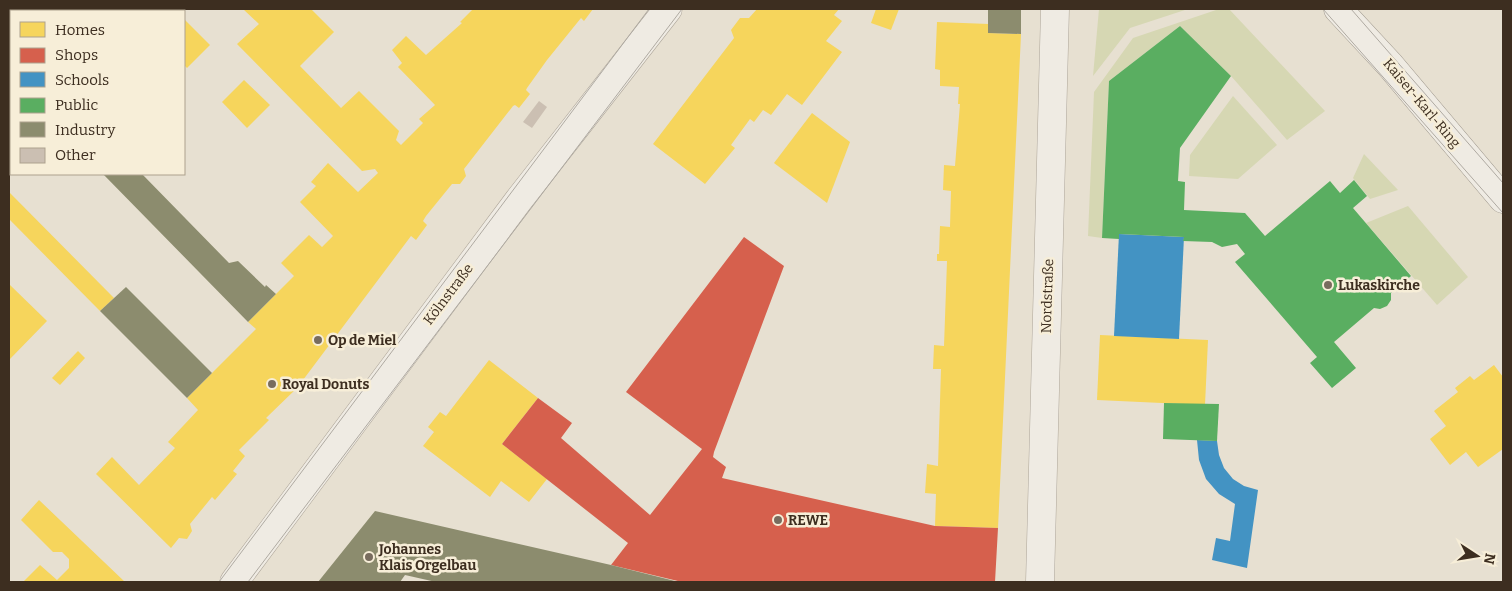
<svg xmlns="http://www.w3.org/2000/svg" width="1512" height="591" viewBox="0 0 1512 591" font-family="Bitter,serif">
<rect width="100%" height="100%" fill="#e7e0d1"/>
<!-- green -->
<g fill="#d6d7b3">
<path d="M1099 9H1188L1130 28 1093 76Z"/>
<path d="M1219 9H1229L1325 111 1287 140 1231 76 1180 26 1109 81 1102 238 1088 236 1094 92 1133 38Z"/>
<path d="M1233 96 1277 145 1238 179 1189 176 1190 155Z"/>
<path d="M1364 154 1398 190 1370 199 1353 178Z"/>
<path d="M1408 206 1468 277 1437 305 1366 223Z"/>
</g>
<!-- homes -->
<g fill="#f6d55c">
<path d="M37 9H155L153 11H34Z"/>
<path d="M243 9H311L334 32 300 66 341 108 359 91 399 131 396 140 401 145 423 123 419 119 435 105 398 67 402 63 392 50 406 36 426 55 462 23 460 22 473 9H593L584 21 581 18 547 60 527 88 526 90 530 94 519 108 515 105 513 106 464 169 466 176 460 184H452L426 216 423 221 427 225 416 240 411 236 297 388 266 418 269 420 239 450 245 456 233 471 237 474 215 500 212 497 190 524 192 531 187 539 179 538 171 548 96 474 112 457 139 485 175 448 168 442 198 410 187 398 256 329 248 322 294 276 281 263 309 235 322 247 333 236 300 202 316 186 311 182 328 163 358 192 378 173 375 169 362 171 237 44 259 24Z"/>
<path d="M757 9H839L834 15 842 21 826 41 842 52 802 105 787 94 771 115 763 110 754 122 750 119 731 145 735 148 705 184 653 144 734 38 731 30 740 18H749Z"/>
<path d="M876 9H899L891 30 871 23Z"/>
<path d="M184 19 210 45 187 68 184 65Z"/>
<path d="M937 22 989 24 988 33 1021 34 998 528 935 526 936 494 925 493 927 464 938 466 941 369H933L934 345 944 346 947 261H937V254H939L940 226 950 227 951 191 943 190 944 165 955 166 960 104H958L959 87 940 86V70L935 69Z"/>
<path d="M11 34V138L9 141V36Z"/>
<path d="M244 80 270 105 247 128 222 102Z"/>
<path d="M812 113 850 142 827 203 774 163Z"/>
<path d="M9 192 114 298 100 311 9 219Z"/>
<path d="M9 284 47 321 9 360Z"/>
<path d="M1100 335 1208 340 1205 405 1097 400Z"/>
<path d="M78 351 85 358 60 385 52 378Z"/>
<path d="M489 360 538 398 502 444 547 479 529 502 501 481 490 497 423 446 434 432 428 427 440 412 446 416Z"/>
<path d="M1494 365 1503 377V449L1478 467 1466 452 1450 465 1430 439 1446 426 1434 411 1458 392 1455 388 1470 376 1474 380Z"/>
<path d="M39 500 125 582H23L40 565 57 580 69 568V559L62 552H53L21 520Z"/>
</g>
<!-- shops -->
<path fill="#d6604d" d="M744 237 784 266 714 452 713 457 726 467 722 478 935 526 998 528 995 582H682L611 565 628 543 502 444 538 398 572 423 561 438 650 515 702 449 626 392Z"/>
<!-- schools -->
<g fill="#4393c3">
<path d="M1119 234 1184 237 1179 339 1114 336Z"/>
<path d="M1197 440 1217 441 1219 455 1224 468 1233 479 1244 486 1258 490 1247 568 1212 560 1216 538 1230 541 1235 504 1219 494 1206 479 1199 460Z"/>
</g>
<!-- public -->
<g fill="#5aae61">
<path d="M1180 26 1231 76 1180 148 1178 181 1185 182 1184 210 1245 213 1265 236 1330 181 1340 193 1354 180 1367 196 1353 208 1411 276 1391 293V300L1387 306 1380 309 1374 308 1334 342 1356 368 1332 388 1310 363 1317 357 1235 262 1245 254 1237 244 1222 247 1212 242 1183 241 1184 237 1119 234V239L1102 238 1109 81Z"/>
<path d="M1164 403 1219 404 1217 441 1163 439Z"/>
</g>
<!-- industry -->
<g fill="#8c8c6e">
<path d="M988 9H1021V34L988 33Z"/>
<path d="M103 174H142L229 263 238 261 265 287 266 285 276 294 248 322Z"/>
<path d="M126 287 212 373 187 398 100 311Z"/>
<path d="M375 511 611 565 679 582H436L405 575 400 582H318Z"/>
</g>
<!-- building -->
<path fill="#cbbfb2" d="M539 101 547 107 532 128 523 122Z"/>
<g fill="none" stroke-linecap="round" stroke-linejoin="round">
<!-- minor casing -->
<g stroke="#ada599" stroke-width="29">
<path id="minor" d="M1040 582 1055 9"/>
</g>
<!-- tertiary casing -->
<g stroke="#ada599" stroke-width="29">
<path id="tertiary" d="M234 582 518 201 668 9"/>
</g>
<!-- secondary casing -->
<g stroke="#9c958a" stroke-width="29">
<path id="secondary" d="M1338 9 1390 65 1503 199"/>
</g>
<!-- minor -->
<use href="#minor" stroke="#efebe3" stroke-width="28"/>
<!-- tertiary -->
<use href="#tertiary" stroke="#efebe3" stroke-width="28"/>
<!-- secondary -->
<use href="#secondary" stroke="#efebe3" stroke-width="28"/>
<!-- tram -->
<g stroke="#afaaa2" stroke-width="1">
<path d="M1323 9 1503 213"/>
<path d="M1351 9 1503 183"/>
<path d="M219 582 649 9"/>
<path d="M248 582 682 9"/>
</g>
</g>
<!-- markers -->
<g fill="#786c5e" stroke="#f7eed8" stroke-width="2">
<circle cx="1328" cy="285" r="5"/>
<circle cx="318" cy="340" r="5"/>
<circle cx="272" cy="384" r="5"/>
<circle cx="778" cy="520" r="5"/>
<circle cx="369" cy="557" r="5"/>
</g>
<g text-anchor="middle" stroke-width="5" stroke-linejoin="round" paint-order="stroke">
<!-- street labels -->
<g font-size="14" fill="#3d2e20" stroke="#f7eed8">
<text transform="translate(1422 103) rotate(50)" y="5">Kaiser-Karl-Ring</text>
<text transform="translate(448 294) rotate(-53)" y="5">Kölnstraße</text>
<text transform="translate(1047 296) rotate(-88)" y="5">Nordstraße</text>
</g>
<!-- poi labels -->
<g font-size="14" font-weight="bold" fill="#3d2e20" stroke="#f7eed8" text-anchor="start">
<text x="1338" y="290">Lukaskirche</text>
<text x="328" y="345">Op de Miel</text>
<text x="282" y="389">Royal Donuts</text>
<text x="788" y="525">REWE</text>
<text x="379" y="554">Johannes<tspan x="379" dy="16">Klais Orgelbau</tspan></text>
</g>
</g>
<!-- border -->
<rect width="1512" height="591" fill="none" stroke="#3d2e20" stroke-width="20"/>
<!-- legend -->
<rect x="10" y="10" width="175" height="165" fill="#f7eed8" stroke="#ada18e"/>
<rect x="20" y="22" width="25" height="15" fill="#f6d55c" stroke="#ada18e"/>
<text x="55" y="35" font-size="15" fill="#3d2e20">Homes</text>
<rect x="20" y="48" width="25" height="15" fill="#d6604d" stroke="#ada18e"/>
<text x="55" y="60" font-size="15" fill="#3d2e20">Shops</text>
<rect x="20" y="72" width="25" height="15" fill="#4393c3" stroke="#ada18e"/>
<text x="55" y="85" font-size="15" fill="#3d2e20">Schools</text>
<rect x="20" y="98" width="25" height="15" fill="#5aae61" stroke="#ada18e"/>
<text x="55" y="110" font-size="15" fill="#3d2e20">Public</text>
<rect x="20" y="122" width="25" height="15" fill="#8c8c6e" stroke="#ada18e"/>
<text x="55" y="135" font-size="15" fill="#3d2e20">Industry</text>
<rect x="20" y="148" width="25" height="15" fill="#cbbfb2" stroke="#ada18e"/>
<text x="55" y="160" font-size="15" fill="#3d2e20">Other</text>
<!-- north arrow -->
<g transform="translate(1477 556) rotate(102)" stroke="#f7eed8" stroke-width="4" paint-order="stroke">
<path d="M0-4L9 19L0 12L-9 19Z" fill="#3d2e20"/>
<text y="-8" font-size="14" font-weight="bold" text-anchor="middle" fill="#3d2e20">N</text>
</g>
</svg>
